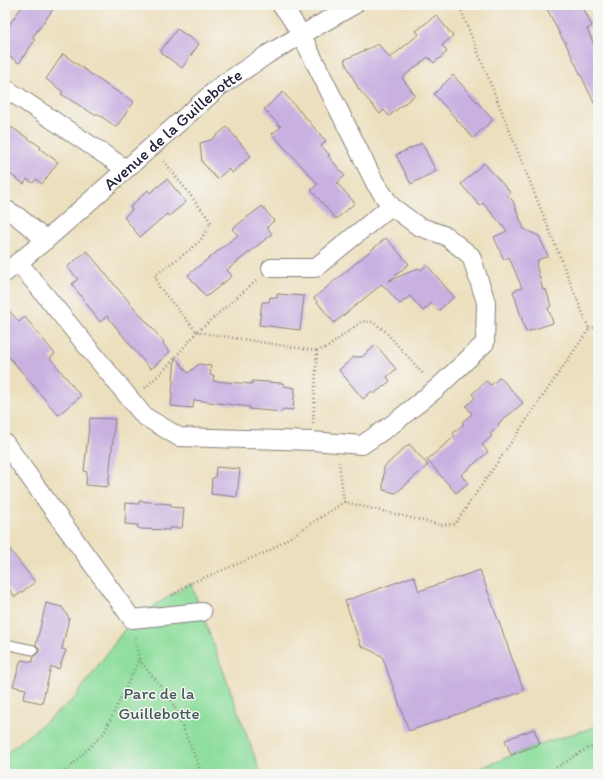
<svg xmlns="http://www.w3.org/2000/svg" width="603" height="779" viewBox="0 0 603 779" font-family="Itim,sans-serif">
<rect width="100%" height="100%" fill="#f6f6f2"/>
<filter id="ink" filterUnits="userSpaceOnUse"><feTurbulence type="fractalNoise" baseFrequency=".025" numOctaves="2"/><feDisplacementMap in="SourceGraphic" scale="8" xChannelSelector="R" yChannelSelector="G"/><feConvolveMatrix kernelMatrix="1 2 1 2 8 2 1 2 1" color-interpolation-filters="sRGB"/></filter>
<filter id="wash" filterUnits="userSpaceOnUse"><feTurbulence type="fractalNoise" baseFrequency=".012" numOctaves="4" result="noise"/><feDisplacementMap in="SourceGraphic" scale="16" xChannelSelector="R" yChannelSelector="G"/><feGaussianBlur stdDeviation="0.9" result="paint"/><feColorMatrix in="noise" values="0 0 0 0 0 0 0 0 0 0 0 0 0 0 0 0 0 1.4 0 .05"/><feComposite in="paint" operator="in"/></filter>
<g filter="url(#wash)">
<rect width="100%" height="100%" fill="#ecdfbd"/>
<!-- park -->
<g fill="#8ede9d" stroke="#58806c">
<path d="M191 583 261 774H5V754L74 699 132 619Z"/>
<path d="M598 726V774H466L540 744Z"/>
</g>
<g id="blocks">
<!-- building -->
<g fill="#c8b0e1">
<path d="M23 5H56L32 38 35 40 19 63 5 53V31Z"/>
<path d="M545 5H582L592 26 587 29 598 53V111L564 40H563Z"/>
<path d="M436 15 453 36 442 45 447 52 434 63 428 57 402 78 415 95 389 116 384 110 380 114 358 88 344 60 378 44 390 58 419 34 416 31Z"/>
<path d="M177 29 199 44 182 68 160 52Z"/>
<path d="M63 54 102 82 134 102 116 127 98 114H93L61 94 63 92 46 79Z"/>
<path d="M453 75 493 120 473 138 434 94Z"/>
<path d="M283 92 326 141 321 146 330 155 328 156 345 176 337 183 355 203 336 219 311 190 318 184 272 134 281 127 264 109Z"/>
<path d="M11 127 41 147 40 149 58 162 42 184 36 179 33 183 27 179 24 184 5 171V135Z"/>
<path d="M227 127 251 156 232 173 229 169 217 179 202 162 200 143 211 140Z"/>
<path d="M422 143 436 171 411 184 396 155Z"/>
<path d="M484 163 510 192 507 195 513 201 524 229 539 236 548 256 538 260V262L536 264 543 290 546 289 551 306 548 308 553 323 526 332 513 291 522 288 509 257 504 260 494 237 507 231 483 203 480 206 461 184Z"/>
<path d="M167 179 186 202 169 216 167 214 140 237 124 217 132 210 130 207 148 190 150 193Z"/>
<path d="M262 206 274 221 267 227 272 234 227 270 232 276 206 297 188 275 238 235 232 229Z"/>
<path d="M386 238 409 264 389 281 419 268 421 270 427 265 454 297 438 311 432 303 423 311 410 296 400 304 382 284 334 323 314 298Z"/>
<path d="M87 251 118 289 164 342 163 344 170 352 151 369 145 363 107 316 100 322 72 284 78 279 67 267Z"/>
<path d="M277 294 304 296 300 330 259 325 262 302H269L270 297 277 298Z"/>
<path d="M5 306 19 322 25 317 55 354 50 358 81 396 58 415 5 352Z"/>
<path d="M376 345 396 369 387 377 390 381 374 394 372 391 363 399 339 370 354 357H362Z"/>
<path d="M175 357 188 373 199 364 211 366 210 375H214L213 381 252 384V381L282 383 284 384V386L295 388 293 410 283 409 282 412 249 409 250 407 194 400 193 408 171 406Z"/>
<path d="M500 377 523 403 498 424 499 426 490 434 492 436 482 445 488 452 461 475 468 483 456 493 427 460 455 436 453 433 464 424 462 422 472 414 466 406 475 398 472 394 486 381 491 385Z"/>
<path d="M90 418 115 419 108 487 86 485 87 472 84 471Z"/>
<path d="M409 444 428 465 396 493 383 490 384 467Z"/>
<path d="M216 467 240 469 237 497 211 494 212 478H215Z"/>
<path d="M139 501 171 504V507L184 508 182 528H169V530L141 529 137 527 138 525 125 524 126 503 139 504Z"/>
<path d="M5 543 35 582 15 597 5 584Z"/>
<path d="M480 570 524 691 409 731 382 656 361 646 345 601 414 576 419 591Z"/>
<path d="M46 603 62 607 69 618 62 649 66 650 59 669 51 667 42 703 23 699 26 689 13 686 21 660 33 662 34 656 39 652V648L36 645Z"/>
<path d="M534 729 540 744 511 755 505 740Z"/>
</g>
</g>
</g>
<g filter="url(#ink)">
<use href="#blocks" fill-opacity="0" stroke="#87807c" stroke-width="1"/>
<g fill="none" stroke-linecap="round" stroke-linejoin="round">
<!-- lane casing -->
<g stroke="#87807c" stroke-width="11">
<path id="lane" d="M5 644 33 650"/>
</g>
<!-- street casing -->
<g stroke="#87807c" stroke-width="20">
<g id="street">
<path d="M5 88 126 169"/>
<path d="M5 209 17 216 46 240"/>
<path d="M18 262 144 416 179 437 312 441 362 445 394 423 436 389 485 343 486 302 471 256 446 236 418 226 391 206 375 183 301 34 287 12 281 5"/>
<path d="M271 268H315L391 206"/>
<path id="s1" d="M5 273 46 240 219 87 268 54 354 5"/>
<path d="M5 443 132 619 202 612"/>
</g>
</g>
<!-- path -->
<g stroke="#87807c" stroke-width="2.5" stroke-dasharray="1 3" stroke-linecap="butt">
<path d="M164 161 211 222 200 241 187 252 155 275 159 287 197 332 257 280"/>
<path d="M589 329 598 326"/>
<path d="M145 388 167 367 197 332 317 351"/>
<path d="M313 423 317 351 328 347 362 321 373 322 385 331 424 375"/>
<path d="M344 502 441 525 455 524 589 329 459 5"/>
<path d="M172 595 191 583 269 551 344 502 339 462"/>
<path d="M139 660 170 697 202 774"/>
<path d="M63 774 104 733 139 660 135 637"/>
<path d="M546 774 588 748 598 746"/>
</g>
<!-- lane -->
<use href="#lane" stroke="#fff" stroke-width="9"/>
<!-- street -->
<use href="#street" stroke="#fff" stroke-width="18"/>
</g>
</g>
<g text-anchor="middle" stroke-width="3" stroke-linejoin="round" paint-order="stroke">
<!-- street labels -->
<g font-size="17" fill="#22223b" stroke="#f6f6f2">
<text dy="6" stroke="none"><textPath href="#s1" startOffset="221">Avenue de la Guillebotte</textPath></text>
</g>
<!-- park labels -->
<g font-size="17" fill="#425a58" stroke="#f6f6f2">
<text x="159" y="699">Parc de la<tspan x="159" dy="20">Guillebotte</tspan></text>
</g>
</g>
<!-- margin -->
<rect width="603" height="779" fill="none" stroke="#f6f6f2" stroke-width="20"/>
</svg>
